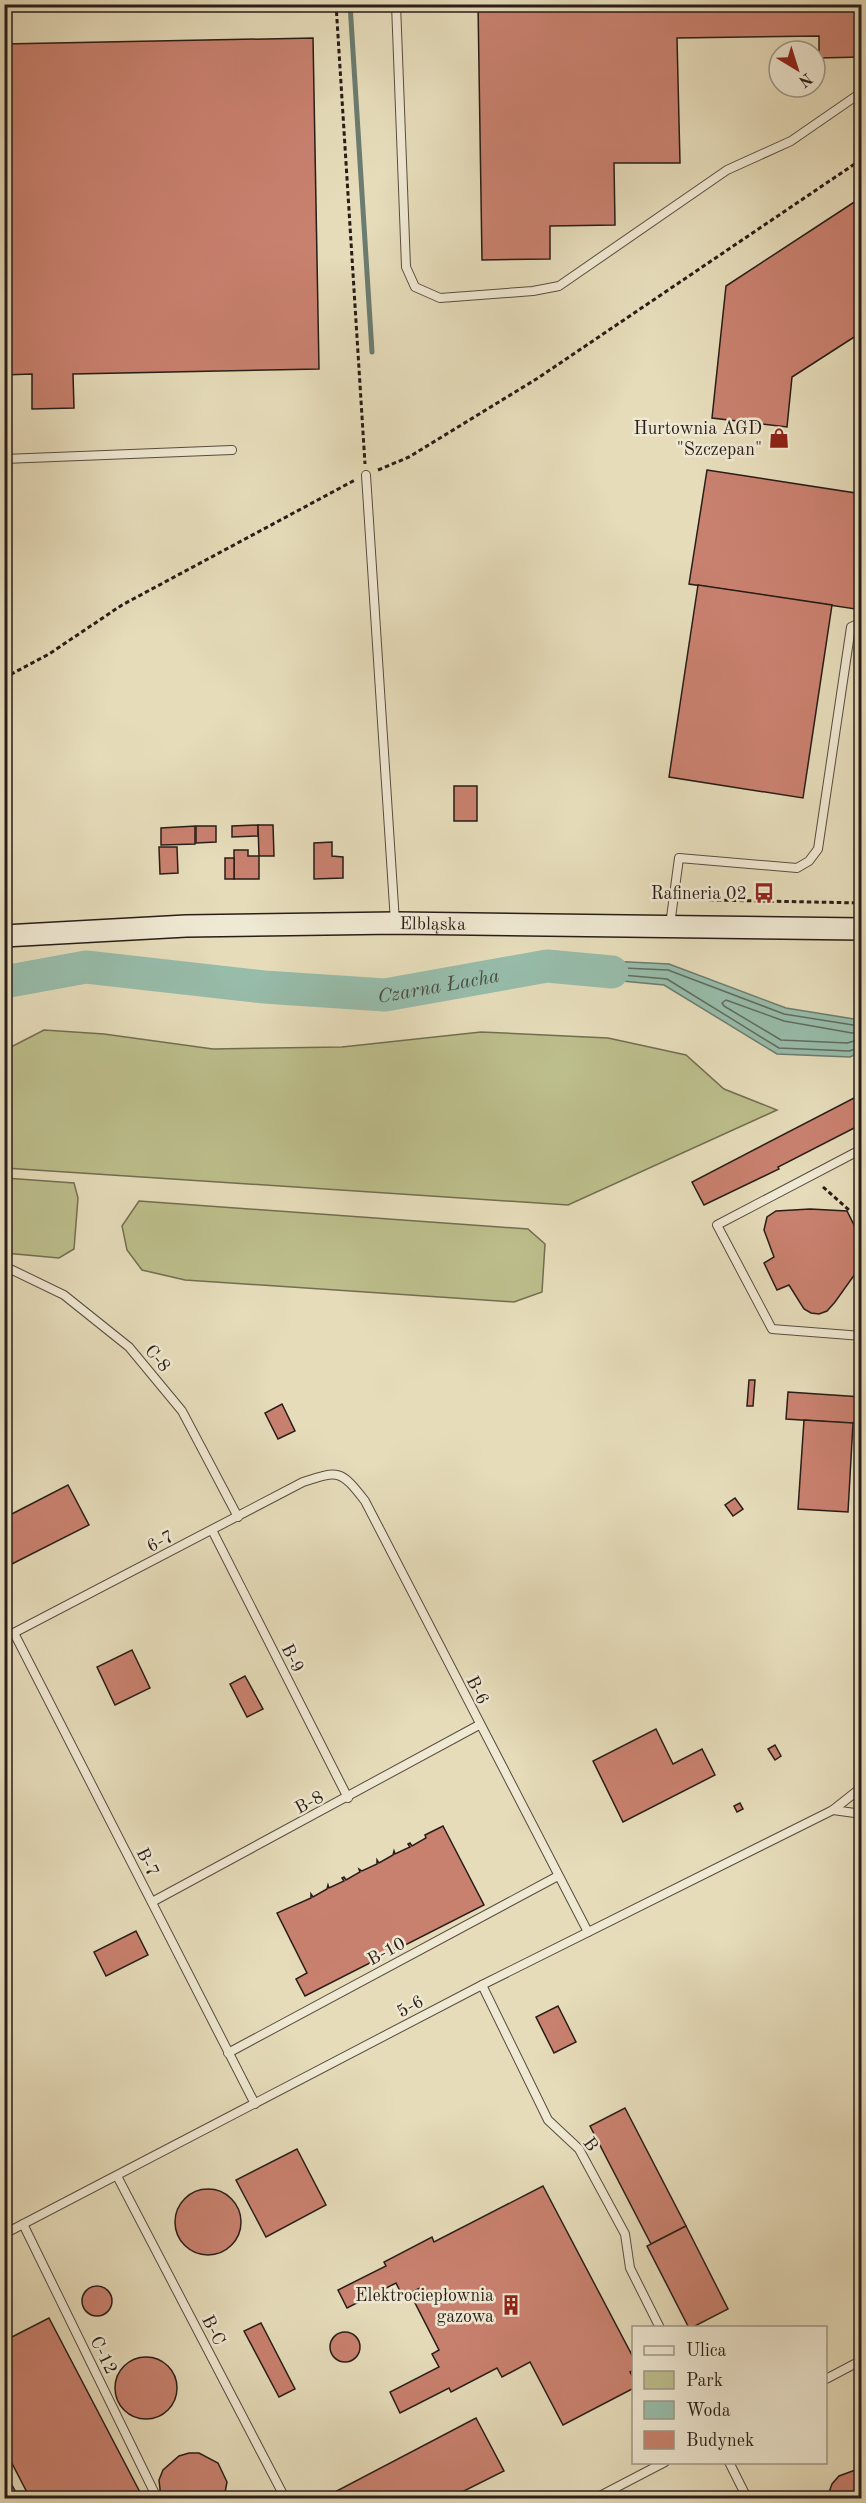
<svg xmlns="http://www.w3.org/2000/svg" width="866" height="2503" viewBox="0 0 866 2503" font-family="'Old Standard TT',serif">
<rect width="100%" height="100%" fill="#e6dcba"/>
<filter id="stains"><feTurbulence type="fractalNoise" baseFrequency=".00333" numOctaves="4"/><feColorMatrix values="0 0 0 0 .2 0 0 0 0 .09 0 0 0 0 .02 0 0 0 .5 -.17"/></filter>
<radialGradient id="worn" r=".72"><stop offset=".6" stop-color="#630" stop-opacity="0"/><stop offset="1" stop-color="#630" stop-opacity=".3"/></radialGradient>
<!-- green -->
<g fill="#bcbe8b" stroke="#726e52" stroke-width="1.5">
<path d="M44 1030 104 1034 213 1049 342 1047 481 1032 608 1038 686 1055 724 1089 777 1110 568 1205 5 1168V1050Z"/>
<path d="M5 1178 74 1183 78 1198 74 1249 59 1258 5 1253Z"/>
<path d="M139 1201 528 1229 545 1244 542 1292 514 1302 185 1280 142 1270 127 1250 122 1226Z"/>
</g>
<!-- water -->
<path fill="#97bcaa" stroke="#6b7c70" stroke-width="1.5" d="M590 960 669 964 786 1008 854 1019 861 1017V1052L850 1057 777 1054 664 985 548 974Z"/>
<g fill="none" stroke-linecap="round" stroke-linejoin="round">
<!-- shore -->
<g stroke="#606c61" stroke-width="1.5">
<path d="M862 1024 853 1025 784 1014 668 970 601 967 598 969 600 973 667 979 779 1048 849 1051 862 1047"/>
<path d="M862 1031 852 1033 784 1021 726 1000 722 1003 724 1006 781 1040 847 1043 862 1039"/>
</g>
<!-- stream -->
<path stroke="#6b7c70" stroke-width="5" d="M350 4 372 352"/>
<!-- river -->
<path stroke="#97bcaa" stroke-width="33" id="s1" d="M4 982 86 967 264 987 385 995 547 966 612 972"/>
</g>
<!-- building -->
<g fill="#c9816f" stroke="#281d18" stroke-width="1.5">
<path d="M478 4H862V57L819 58V36L677 38 680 163H614L615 225 550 226V259L482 260Z"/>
<path d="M313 38 319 369 73 374 74 408 32 409V374L4 375V44Z"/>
<path d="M862 197V332L792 377 787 427 712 418 726 286Z"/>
<path d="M707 470 862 494V610L689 584Z"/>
<path d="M698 585 832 605 803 798 669 777Z"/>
<rect x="454" y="786" width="23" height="35"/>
<path d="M258 825V836L232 837V826Z"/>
<path d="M258 825H273L274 856H259Z"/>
<path d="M195 826V844L161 845V828Z"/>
<path d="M196 826H216V842L196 843Z"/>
<path d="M332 842V856L343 857V878L314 879V843Z"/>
<path d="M159 847H177L178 873 160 874Z"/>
<path d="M234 850H248V856H259V879H234Z"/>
<rect x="225" y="858" width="9" height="21"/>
<path d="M854 1098 862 1113V1124L778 1167 779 1169 704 1205 692 1182Z"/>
<path d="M810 1209 847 1211 862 1241 860 1267 835 1302 827 1311 819 1314 811 1313 804 1309 789 1285 777 1290 764 1263 774 1257 764 1230 767 1217 776 1211Z"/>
<path d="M749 1380H755L753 1406H747Z"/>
<path d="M788 1392 862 1397V1424L786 1419Z"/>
<path d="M282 1404 295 1431 278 1439 265 1413Z"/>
<path d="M804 1420 853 1423 848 1512 798 1509Z"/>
<path d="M68 1485 89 1525 4 1568V1518Z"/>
<path d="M735 1498 743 1509 733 1516 725 1505Z"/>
<path d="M132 1650 150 1688 115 1705 97 1667Z"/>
<path d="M245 1676 263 1709 247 1717 230 1684Z"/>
<path d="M656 1729 673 1764 702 1749 715 1775 623 1822 593 1761Z"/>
<path d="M775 1745 781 1756 775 1760 768 1749Z"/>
<path d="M740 1803 743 1809 737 1812 734 1806Z"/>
<path d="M443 1826 484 1905 305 1996 296 1979 307 1973 277 1913 311 1898V1894L313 1897 327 1889 328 1885 329 1888 344 1881 342 1878 344 1877 346 1880 360 1872 359 1869 362 1871 377 1864V1860L379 1863 393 1855 394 1851 395 1854 410 1847 408 1844 410 1843 412 1846 426 1838 425 1835Z"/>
<path d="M136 1931 148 1955 106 1976 94 1952Z"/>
<path d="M558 2006 576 2042 554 2053 536 2017Z"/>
<path d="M625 2108 686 2226 651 2244 590 2126Z"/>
<path d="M297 2149 326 2205 266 2237 236 2180Z"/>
<path d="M543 2186 634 2359V2370L630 2372 634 2378V2388L563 2425 530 2362 502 2377 497 2368 451 2392 449 2388 400 2413 390 2392 439 2367 432 2354 439 2350 414 2301 423 2296 422 2290 420 2288 403 2297 396 2283 347 2308 338 2290 386 2266 384 2262 432 2237 434 2242Z"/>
<circle cx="208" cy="2222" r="33"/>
<path d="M686 2226 728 2309 691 2328H689L647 2246Z"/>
<circle cx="97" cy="2301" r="15"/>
<path d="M49 2318 143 2498H30L4 2448V2341Z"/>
<path d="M261 2323 295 2389 279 2397 244 2331Z"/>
<circle cx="345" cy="2347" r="15"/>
<circle cx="146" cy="2388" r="31"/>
<path d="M476 2418 504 2471 450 2498H331L329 2495Z"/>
<path d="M189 2453H199L218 2463 227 2482 224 2498H161L159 2480 163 2470 179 2456Z"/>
<path d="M858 2469H862V2498H827L832 2484 839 2476Z"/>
<path d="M6 2474 19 2498H4Z"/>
</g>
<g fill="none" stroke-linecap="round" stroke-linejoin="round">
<!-- lane casing -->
<g stroke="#584d40" stroke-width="10">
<g id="lane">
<path d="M396 4 406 267 415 287 440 298 533 291 559 286 727 170 791 141 862 92"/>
<path d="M4 459 232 450"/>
<path d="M366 475 395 922"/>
<path d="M670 925 679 858 797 868 809 861 818 849 851 627 862 622"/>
<path d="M862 1149 717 1225 772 1329 862 1336"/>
<path d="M4 1266 64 1295 129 1347 182 1411 238 1517"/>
<path d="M212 1530 348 1798"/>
<path d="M14 1633 255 2104"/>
<path d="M4 1638 303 1482C339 1470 341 1470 365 1501L588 1932"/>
<path d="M833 1810 862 1814"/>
<path d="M152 1902 479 1725"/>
<path d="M482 1985 548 2120 579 2149 625 2234 630 2268 660 2328"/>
<path d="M228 2053 558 1876"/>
<path d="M117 2176 285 2498"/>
<path d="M23 2224 157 2498"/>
<path d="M4 2234 482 1985 833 1810 862 1787"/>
<path d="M826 2379 862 2360"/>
<path d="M729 2462 747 2498"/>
<path d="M596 2498 665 2462"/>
</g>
</g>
<!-- secondary casing -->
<g stroke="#281d18" stroke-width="24">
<g id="secondary">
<path id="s2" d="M4 936 186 926 396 923 862 929"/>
</g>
</g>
<!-- path -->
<g stroke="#281d18" stroke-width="3" stroke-dasharray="4.5 3" stroke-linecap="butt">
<path d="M336 4 365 464"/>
<path d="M378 470 409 457 538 378 862 159"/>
<path d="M4 678 49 654 122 605 355 480"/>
<path d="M687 897 710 900 862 903"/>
<path d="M823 1187 849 1210"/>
<path d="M860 1231 862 1230"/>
</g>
<!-- lane -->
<use href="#lane" stroke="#efe8d2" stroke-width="8"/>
<!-- secondary -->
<use href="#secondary" stroke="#efe8d2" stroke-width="21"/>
</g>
<!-- icons -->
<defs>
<g id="shop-bare" transform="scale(1.62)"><path d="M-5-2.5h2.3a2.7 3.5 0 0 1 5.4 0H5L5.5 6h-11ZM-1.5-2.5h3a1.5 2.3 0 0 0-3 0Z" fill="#8f2418" stroke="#efe8d2" stroke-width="2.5" paint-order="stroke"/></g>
<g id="bus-bare" transform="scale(1.62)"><path d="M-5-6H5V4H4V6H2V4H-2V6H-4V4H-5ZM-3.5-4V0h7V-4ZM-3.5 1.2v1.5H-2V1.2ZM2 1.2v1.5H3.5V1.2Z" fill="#8f2418" stroke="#efe8d2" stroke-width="2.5" paint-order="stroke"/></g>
<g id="building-bare" transform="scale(1.62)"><path d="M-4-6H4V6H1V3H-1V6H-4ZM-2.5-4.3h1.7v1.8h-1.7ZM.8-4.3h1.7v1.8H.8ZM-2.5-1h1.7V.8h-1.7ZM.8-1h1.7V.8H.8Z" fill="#8f2418" stroke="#efe8d2" stroke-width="2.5" paint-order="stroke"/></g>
</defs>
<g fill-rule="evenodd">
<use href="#shop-bare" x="779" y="438"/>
<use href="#bus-bare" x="764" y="893"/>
<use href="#building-bare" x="511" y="2305"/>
</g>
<g text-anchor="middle" stroke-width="5" stroke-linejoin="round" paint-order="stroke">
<!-- poi labels -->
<g font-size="18" fill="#281d18" stroke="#efe8d2" text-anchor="end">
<text x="762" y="434">Hurtownia AGD<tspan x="762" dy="21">"Szczepan"</tspan></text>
<text x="747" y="899">Rafineria 02</text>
<text x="494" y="2301">Elektrociepłownia<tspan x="494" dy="21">gazowa</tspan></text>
</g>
<!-- street labels -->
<g font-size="18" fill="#281d18" stroke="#efe8d2">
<text dy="6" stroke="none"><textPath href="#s2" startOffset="429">Elbląska</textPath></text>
<text transform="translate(158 1358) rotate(50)" y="6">C-8</text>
<text transform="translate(160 1541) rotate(-27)" y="6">6-7</text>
<text transform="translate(293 1658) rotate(63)" y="6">B-9</text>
<text transform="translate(478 1690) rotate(63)" y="6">B-6</text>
<text transform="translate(309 1802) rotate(-28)" y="6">B-8</text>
<text transform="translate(148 1862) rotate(63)" y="6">B-7</text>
<text transform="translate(386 1951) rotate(-28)" y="6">B-10</text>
<text transform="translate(410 2006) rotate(-28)" y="6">5-6</text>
<text transform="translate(591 2144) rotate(54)" y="6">B</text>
<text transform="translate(214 2330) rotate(63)" y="6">B-C</text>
<text transform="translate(104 2355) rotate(64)" y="6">C-12</text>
</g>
<!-- water labels -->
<g font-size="20" font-style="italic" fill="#494d44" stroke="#efe8d2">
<text dy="7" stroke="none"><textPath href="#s1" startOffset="438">Czarna Łacha</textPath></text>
</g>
</g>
<!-- margin -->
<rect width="866" height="2503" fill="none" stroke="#e6dcba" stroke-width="24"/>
<rect x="6" y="6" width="854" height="2491" fill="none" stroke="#281d18" stroke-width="3"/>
<rect x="12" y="12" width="842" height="2479" fill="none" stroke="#281d18" stroke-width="1.5"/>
<!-- legend -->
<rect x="632" y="2326" width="195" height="138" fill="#efe8d2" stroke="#9f9788" stroke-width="1.5"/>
<rect x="644" y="2346" width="30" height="9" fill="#efe8d2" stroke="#9f9788" stroke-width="1.5"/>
<text x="686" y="2356" font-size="18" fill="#281d18">Ulica</text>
<rect x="644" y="2371" width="30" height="18" fill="#bcbe8b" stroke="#9f9788" stroke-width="1.5"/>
<text x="686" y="2386" font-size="18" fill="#281d18">Park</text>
<rect x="644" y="2401" width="30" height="18" fill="#97bcaa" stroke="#9f9788" stroke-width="1.5"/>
<text x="686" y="2416" font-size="18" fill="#281d18">Woda</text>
<rect x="644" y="2431" width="30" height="18" fill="#c9816f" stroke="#9f9788" stroke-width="1.5"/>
<text x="686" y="2446" font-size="18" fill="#281d18">Budynek</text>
<!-- north arrow -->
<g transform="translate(797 69) rotate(142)"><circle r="28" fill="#efe8d2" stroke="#9f9788" stroke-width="1.5"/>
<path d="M0-4.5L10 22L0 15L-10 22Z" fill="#8f2418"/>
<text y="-9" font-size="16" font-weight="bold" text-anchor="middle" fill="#281d18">N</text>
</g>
<rect width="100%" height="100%" filter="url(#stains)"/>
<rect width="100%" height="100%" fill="url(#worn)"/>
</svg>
